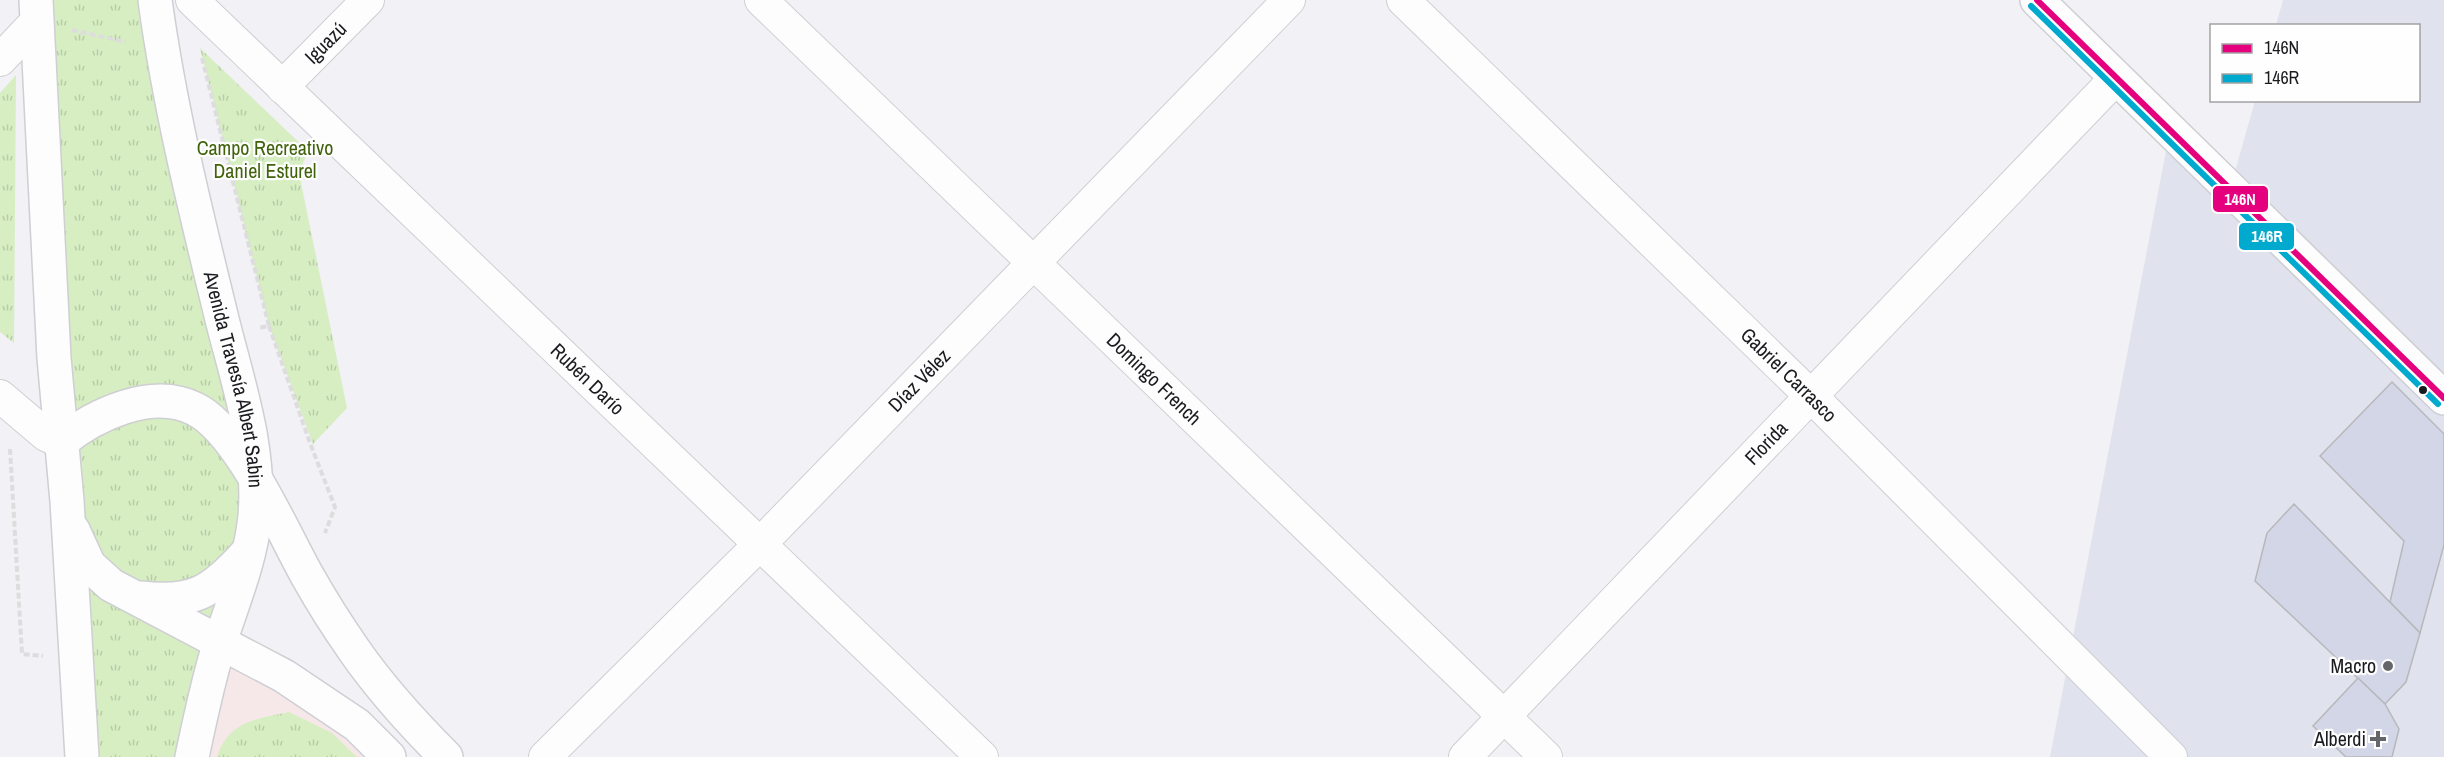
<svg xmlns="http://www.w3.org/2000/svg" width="2444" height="757" viewBox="0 0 2444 757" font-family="'Archivo Narrow',sans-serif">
<defs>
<pattern id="grass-tufts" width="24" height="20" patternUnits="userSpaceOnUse" patternTransform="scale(1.5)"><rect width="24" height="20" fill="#d7eec3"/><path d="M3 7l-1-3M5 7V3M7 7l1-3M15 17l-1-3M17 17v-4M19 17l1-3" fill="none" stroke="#b8cca7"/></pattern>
</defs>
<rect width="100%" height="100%" fill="#f1f1f6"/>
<!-- built -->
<path fill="#e0e3ed" d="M2283 0H2444V757H2050L2170 130 2230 189 2255 101 2418 100V26L2276 25Z"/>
<!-- industrial -->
<path fill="#f6e8e8" d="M219 644 389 757H192Z"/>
<!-- grass -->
<g fill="url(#grass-tufts)">
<path d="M36 0H155L255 481 192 757H82Z"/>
<path d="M200 48 308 151 299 173 347 408 313 444 269 326Z"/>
<path d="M16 75V76L14 343 0 332V93Z"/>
<path d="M289 712 332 733 357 757H217C228 721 257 719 289 712Z"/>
</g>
<!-- building -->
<g fill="#d3d6e7" stroke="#b7b8bb" stroke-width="1.5">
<path d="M2392 382 2444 434V545L2420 633 2390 602 2404 541 2320 456Z"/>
<path d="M2294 504 2420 633 2406 682 2385 704 2255 581 2267 533Z"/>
<path d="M2358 678 2385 704 2399 729 2392 757H2346L2313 726Z"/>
</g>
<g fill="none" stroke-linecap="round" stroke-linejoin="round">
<!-- minor casing -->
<g stroke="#cecfd3" stroke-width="34">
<g id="minor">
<path id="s1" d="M192 0 982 757"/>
<path id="s2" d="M761 0 1546 757"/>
<path id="s3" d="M1403 0 1811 396 2171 757"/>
<path d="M0 60 36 22"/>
<path id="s4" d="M282 87 368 0"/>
<path d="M0 396 46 435 61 442"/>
<path id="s5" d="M545 757 760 544 1289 0"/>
<path id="s6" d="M1465 757 2116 78"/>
</g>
</g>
<!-- tertiary casing -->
<g stroke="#cecfd3" stroke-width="36">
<path id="tertiary" d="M2037 0 2444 398"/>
</g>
<!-- secondary casing -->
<g stroke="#cecfd3" stroke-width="36">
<g id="secondary">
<path d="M36 0 54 358 67 501 82 757"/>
<path id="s7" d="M155 0C169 104 195 209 220 311 236 378 261 445 255 516 251 559 233 602 220 642 208 680 200 719 192 757"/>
<path d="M61 442C94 415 152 387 195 409 240 431 283 533 308 577 322 602 338 627 354 650 381 689 413 724 446 757"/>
<path d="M73 530 89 565 111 585 284 676 357 725 389 757"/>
<path d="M141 598C193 604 212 592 246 554"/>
</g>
</g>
<!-- path -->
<g stroke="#ddddde" stroke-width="4" stroke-dasharray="6 3" stroke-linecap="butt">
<path d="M72 30 126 42"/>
<path d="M202 58 269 326 258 328"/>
<path d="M269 326 310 443 335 507 325 533"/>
<path d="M10 449 22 654 43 656"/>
</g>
<!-- minor -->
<use href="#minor" stroke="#fdfdfe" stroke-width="32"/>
<!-- tertiary -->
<use href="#tertiary" stroke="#fdfdfe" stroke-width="33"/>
<!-- secondary -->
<use href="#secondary" stroke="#fdfdfe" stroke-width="33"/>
<!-- bus-1 casing -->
<g stroke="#fefefe" stroke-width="10">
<path id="bus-1" d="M2037 0 2444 398"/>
</g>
<!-- bus-2 casing -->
<g stroke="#fefefe" stroke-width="10">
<path id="bus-2" d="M2031 6 2438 404"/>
</g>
<!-- bus-1 -->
<use href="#bus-1" stroke="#e5007d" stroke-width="6"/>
<!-- bus-2 -->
<use href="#bus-2" stroke="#00a9ce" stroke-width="6"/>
</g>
<!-- markers -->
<circle fill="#1a1b1e" stroke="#fefefe" stroke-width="2" cx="2423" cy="390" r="5"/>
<g fill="#65666a" stroke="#fefefe" stroke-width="2">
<circle cx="2388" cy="666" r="6"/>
<path d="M2375 730h6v6h6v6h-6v6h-6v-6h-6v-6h6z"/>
</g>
<g text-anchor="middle" stroke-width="4.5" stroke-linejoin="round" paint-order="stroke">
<!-- street labels -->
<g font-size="20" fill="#1a1b1e" stroke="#fefefe">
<text dy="7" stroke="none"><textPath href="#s4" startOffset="62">Iguazú</textPath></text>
<text dy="7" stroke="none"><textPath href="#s3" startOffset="538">Gabriel Carrasco</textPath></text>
<text dy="7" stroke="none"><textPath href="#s1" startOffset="548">Rubén Darío</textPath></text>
<text dy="7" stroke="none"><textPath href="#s2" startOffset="546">Domingo French</textPath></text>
<text dy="7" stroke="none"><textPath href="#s7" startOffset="388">Avenida Travesía Albert Sabin</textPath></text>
<text dy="7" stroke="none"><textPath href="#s5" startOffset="531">Díaz Vélez</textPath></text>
<text dy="7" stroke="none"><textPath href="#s6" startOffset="435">Florida</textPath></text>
</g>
<!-- park labels -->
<g font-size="20" fill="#40620b" stroke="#fefefe">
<text x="265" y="155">Campo Recreativo<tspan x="265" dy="23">Daniel Esturel</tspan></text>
</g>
<!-- poi labels -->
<g font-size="20" fill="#1a1b1e" stroke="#fefefe" text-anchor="end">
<text x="2376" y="673">Macro</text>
<text x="2366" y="746">Alberdi</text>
</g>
</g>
<g stroke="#fefefe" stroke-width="2">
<rect x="2212" y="185" width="57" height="28" rx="6" fill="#e5007d"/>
<rect x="2238" y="222" width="57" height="29" rx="6" fill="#00a9ce"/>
</g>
<g font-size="16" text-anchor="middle" font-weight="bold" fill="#fff">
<text x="2240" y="205">146N</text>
<text x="2267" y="242">146R</text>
</g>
<!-- legend -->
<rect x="2210" y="24" width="210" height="78" fill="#fefefe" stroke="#a3a3a4" stroke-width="1.5"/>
<rect x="2222" y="44" width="30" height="9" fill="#e5007d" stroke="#a3a3a4" stroke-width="1.5"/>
<text x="2264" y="54" font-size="18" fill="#1a1b1e">146N</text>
<rect x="2222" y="74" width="30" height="9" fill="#00a9ce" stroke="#a3a3a4" stroke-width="1.5"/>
<text x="2264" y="84" font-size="18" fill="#1a1b1e">146R</text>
</svg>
